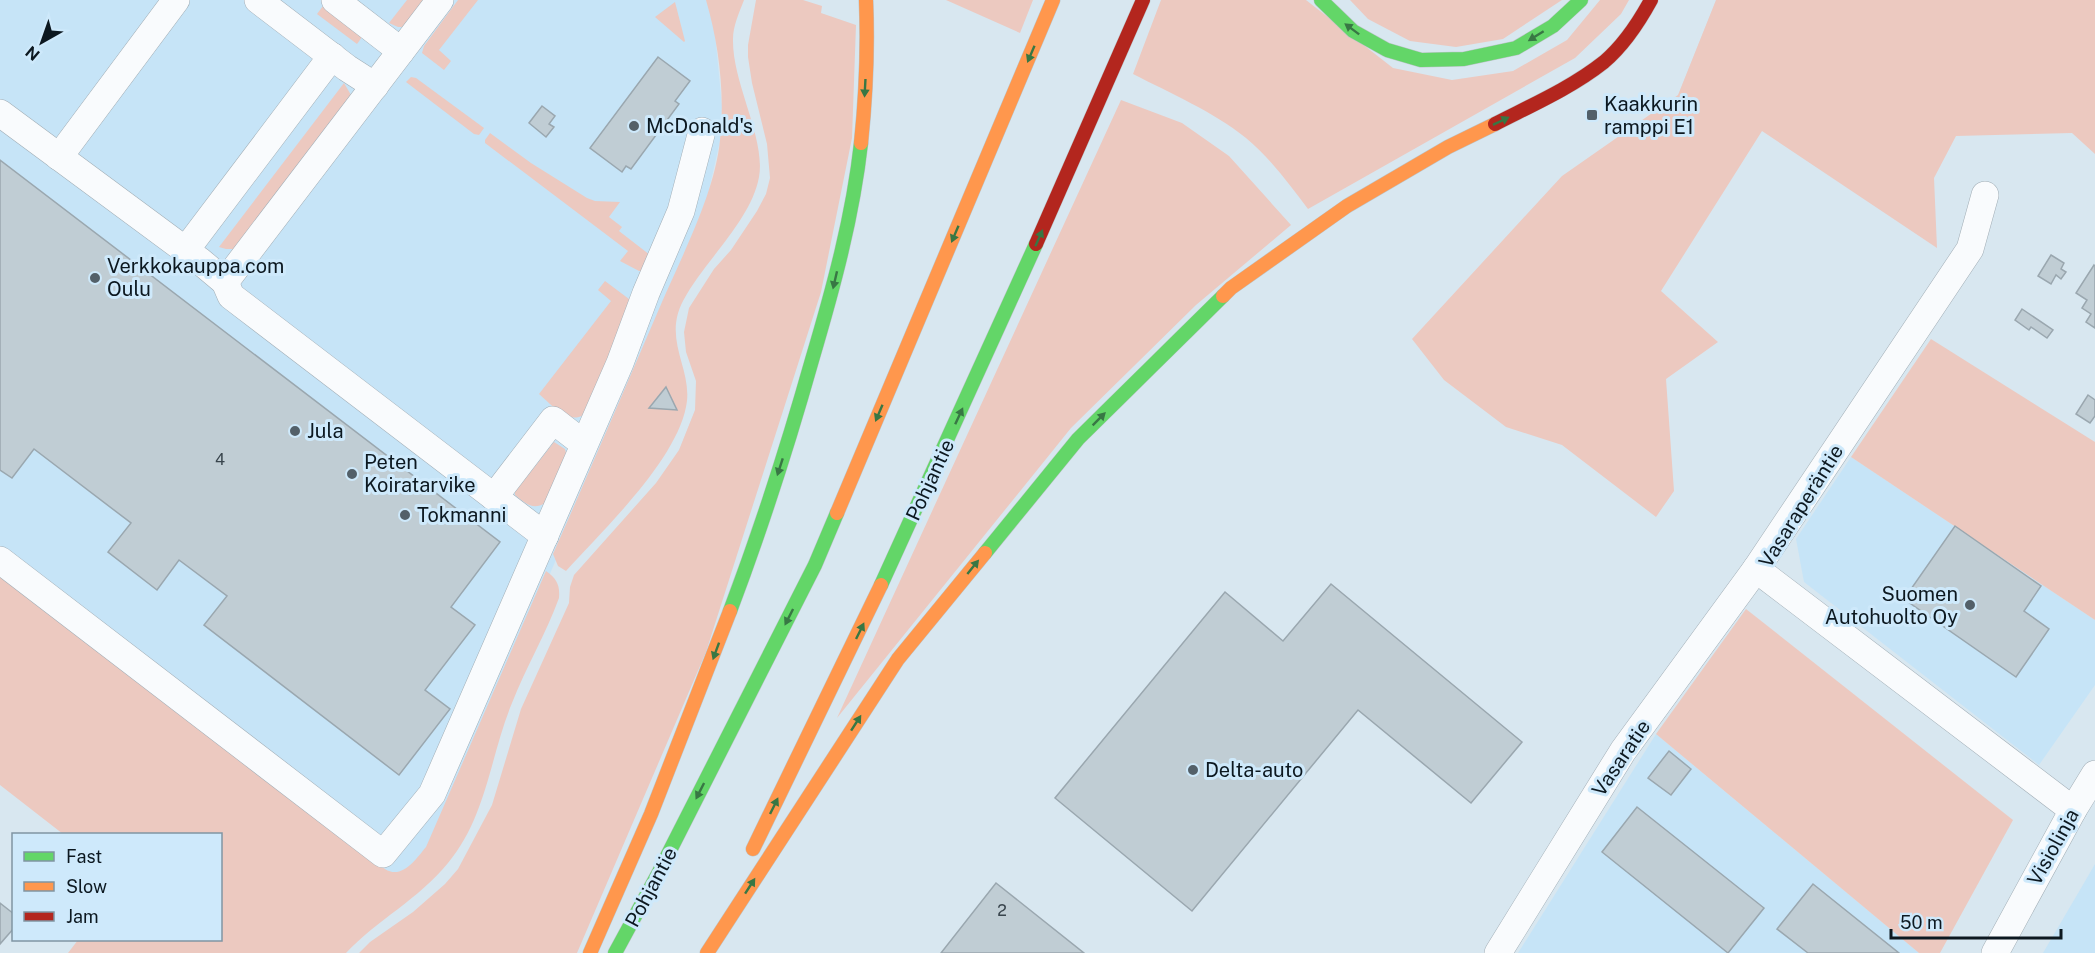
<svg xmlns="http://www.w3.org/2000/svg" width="2095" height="953" viewBox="0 0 2095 953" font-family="'Public Sans',sans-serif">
<rect width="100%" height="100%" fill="#d8e7f0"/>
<!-- built -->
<g fill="#c6e4f7">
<path d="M0 0H707L715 33 722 106 720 141 707 199 683 264 427 860 381 891 0 599Z"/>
<path d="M1851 457 2095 620V685L2039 765 1804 582 1796 539Z"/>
<path d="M1656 734 1919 953H1518Z"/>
<path d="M2095 864V953H2043L2084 883Z"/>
</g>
<!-- green -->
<g fill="#ecc9c0">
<path d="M407 0H427L403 27H398L389 23Z"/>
<path d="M458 0H478L439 50 451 61 444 70 422 53 424 46Z"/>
<path d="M706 0H744C739 13 733 26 733 39 732 83 766 138 759 177 751 221 704 261 683 301 662 341 694 370 686 407 675 462 603 530 566 571L558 566 553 554C590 470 626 386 662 302 683 254 715 192 720 140 725 93 719 45 706 0Z"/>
<path d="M756 0H803L822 6 821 13 856 25 852 138 821 292 706 652 577 953H359L370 942 413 912 445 884 458 869 492 805 521 709 569 603 570 587 574 575 656 483 679 450 695 410 696 381 686 352 684 332 689 308 714 269 731 250 757 211 766 194 770 178 767 144 752 83 748 57V45Z"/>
<path d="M946 0H1033L1020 33Z"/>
<path d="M1161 0H1306L1393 68 1452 80 1513 71 1567 40 1600 0H1629L1621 14 1575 58 1308 209C1289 184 1270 158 1246 138 1214 112 1170 93 1133 74Z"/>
<path d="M1350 0H1562L1503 39 1456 47 1410 41 1368 19Z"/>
<path d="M1716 0H2095V154L2072 133 1956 136 1934 178 1937 248 1762 131 1661 291 1718 342 1666 379 1674 491 1656 517 1562 445 1506 427 1444 380 1412 339 1562 176 1678 95Z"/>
<path d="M675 2 685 41 684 42 655 17Z"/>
<path d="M323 6 362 37 357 44 317 14Z"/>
<path d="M411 77 416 78 484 128 479 135 474 134 406 82Z"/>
<path d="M344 83 351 95 234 249H226L219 247Z"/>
<path d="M1121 100 1182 123 1229 156 1291 225 1196 305 1071 428 837 718Z"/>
<path d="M490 133 531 163 587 198 595 201 620 202 609 217 622 227 619 231 650 255 645 271H639L620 261 628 251 485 143V140Z"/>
<path d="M605 281 629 299 631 306 583 415C568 425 550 403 539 394L611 301 598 290Z"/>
<path d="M1931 339 2095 442V620L1851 457Z"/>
<path d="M554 442 565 449 566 453 545 503C533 511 525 503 515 495V492Z"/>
<path d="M546 571C557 579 560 585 559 598 546 634 526 667 512 703 490 756 487 816 448 863 419 899 377 920 346 953H68L78 940H220V834H63L0 785V576L385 869C402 880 416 859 426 847Z"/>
<path d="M1746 609 2013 820 1940 953H1919L1656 734Z"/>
</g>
<!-- building -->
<g fill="#c0cdd4" stroke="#9aa7af" stroke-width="1.5">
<path d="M658 57 690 81 675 101 679 104 631 169 626 166 622 172 590 148Z"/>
<path d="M542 106 555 116 549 124 554 127 546 137 529 123Z"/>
<path d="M0 160 500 542 451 607 475 625 425 690 450 709 399 775 204 625 227 596 179 560 157 590 108 552 131 523 34 449 12 478 0 470Z"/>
<path d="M2051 255 2064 263 2061 269 2066 272 2061 279 2056 275 2051 284 2038 276Z"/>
<path d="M2094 265 2095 266V328L2086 322 2091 314 2082 308 2087 300 2076 293Z"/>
<path d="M2022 309 2053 330 2047 338 2031 327 2029 330 2015 320Z"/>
<path d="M666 387 677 410 649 408Z"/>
<path d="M2088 395 2095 400V416L2090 423 2076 414Z"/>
<path d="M1955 526 2041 586 2024 611 2049 629 2016 677 1904 599Z"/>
<path d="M1331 584 1522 742 1471 803 1358 710 1192 911 1055 798 1225 592 1283 641Z"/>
<path d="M1669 751 1691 769 1671 795 1648 778Z"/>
<path d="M1637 807 1764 908 1728 953 1602 852Z"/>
<path d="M996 883 1084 953H941Z"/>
<path d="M1813 884 1899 953H1808L1777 929Z"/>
<path d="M0 903 14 914V928L0 944Z"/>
</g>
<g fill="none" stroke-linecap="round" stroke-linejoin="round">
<!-- street casing -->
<g stroke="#a2aeb6" stroke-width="28">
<g id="street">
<path d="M258 0 347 68 375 86"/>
<path d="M335 0 401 51"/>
<path d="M0 113 200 261 225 282 231 296 545 536"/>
<path d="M59 157 176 0"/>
<path d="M1985 195 1970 249 1756 569 2073 810"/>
<path d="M185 251 332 56"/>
<path d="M225 282 440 0"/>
<path d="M494 497 553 420 584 444"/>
<path d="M0 560 383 854 432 794 620 363 646 293 681 211 702 131"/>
<path d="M1498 953 1623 751 1756 569"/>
<path d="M1995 953 2073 810 2095 774"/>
</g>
</g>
<!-- fast casing -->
<g stroke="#bcc4c8" stroke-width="15">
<g id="fast">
<path d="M1321 0 1353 31 1387 50 1421 60 1464 59 1516 48 1553 26 1581 0"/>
<path d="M985 553 1078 439 1223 296"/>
<path d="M881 585 1036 244"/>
<path d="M730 611C761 529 788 445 812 360 833 289 853 216 861 143"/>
<path d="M615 953 659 872 815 565 837 513"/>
</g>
</g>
<!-- slow casing -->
<g stroke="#bcc4c8" stroke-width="15">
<g id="slow">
<path d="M861 143C866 95 868 48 866 0"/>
<path d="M1223 296 1231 288 1347 206 1448 147 1495 124"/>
<path d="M837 513 1053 0"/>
<path d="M753 849 881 585"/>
<path d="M590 953 651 814 730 611"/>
<path d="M707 953 898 659 985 553"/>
</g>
</g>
<!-- jam casing -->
<g stroke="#bcc4c8" stroke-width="15">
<g id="jam">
<path d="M1495 124C1532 105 1571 88 1604 62 1623 46 1639 22 1651 0"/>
<path d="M1036 244 1143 0"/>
</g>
</g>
<!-- street -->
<use href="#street" stroke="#f9fbfd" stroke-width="27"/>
<!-- fast -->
<use href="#fast" stroke="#63d668" stroke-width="14"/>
<!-- slow -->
<use href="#slow" stroke="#ff974d" stroke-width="14"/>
<!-- jam -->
<use href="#jam" stroke="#b3261e" stroke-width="14"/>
</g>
<!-- one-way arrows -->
<defs><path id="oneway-solid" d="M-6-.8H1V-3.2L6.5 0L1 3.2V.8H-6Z" transform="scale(1.5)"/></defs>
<g fill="#387744">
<use href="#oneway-solid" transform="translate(1352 29) rotate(-143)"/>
<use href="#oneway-solid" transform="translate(1536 36) rotate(148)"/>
<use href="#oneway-solid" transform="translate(1031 54) rotate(113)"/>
<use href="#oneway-solid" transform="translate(865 88) rotate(93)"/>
<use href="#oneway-solid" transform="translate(1501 121) rotate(-26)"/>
<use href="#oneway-solid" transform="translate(955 234) rotate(113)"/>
<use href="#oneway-solid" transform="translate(1039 238) rotate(-66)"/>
<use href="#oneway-solid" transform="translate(835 280) rotate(103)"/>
<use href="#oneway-solid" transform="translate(879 413) rotate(113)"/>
<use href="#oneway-solid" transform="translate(959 416) rotate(-65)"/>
<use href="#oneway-solid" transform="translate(1099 419) rotate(-45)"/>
<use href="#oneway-solid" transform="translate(780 467) rotate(108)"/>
<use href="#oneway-solid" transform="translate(973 567) rotate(-51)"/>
<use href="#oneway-solid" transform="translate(789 617) rotate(117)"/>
<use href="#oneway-solid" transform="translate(860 631) rotate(-64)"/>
<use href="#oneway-solid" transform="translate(716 651) rotate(110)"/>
<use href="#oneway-solid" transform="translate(856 723) rotate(-57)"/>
<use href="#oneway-solid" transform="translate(700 791) rotate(117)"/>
<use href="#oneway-solid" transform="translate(774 806) rotate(-64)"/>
<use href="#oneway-solid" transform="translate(750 886) rotate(-57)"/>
</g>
<!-- markers -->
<g fill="#536069" stroke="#cee9fb" stroke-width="2">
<rect x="1586" y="109" width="12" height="12" rx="3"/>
<circle cx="634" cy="126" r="6"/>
<circle cx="95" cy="278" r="6"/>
<circle cx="295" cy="431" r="6"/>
<circle cx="352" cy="474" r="6"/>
<circle cx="405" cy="515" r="6"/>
<circle cx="1970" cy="605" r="6"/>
<circle cx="1193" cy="770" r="6"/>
</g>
<g text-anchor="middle" stroke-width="6" stroke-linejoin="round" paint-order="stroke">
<!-- number labels -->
<g font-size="16" fill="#39454d">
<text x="220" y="465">4</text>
<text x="1002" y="916">2</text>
</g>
<!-- poi labels -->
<g font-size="20" fill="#0c1820" stroke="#cee9fb" text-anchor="start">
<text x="1604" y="111">Kaakkurin<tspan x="1604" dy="23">ramppi E1</tspan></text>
<text x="646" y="133">McDonald's</text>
<text x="107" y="273">Verkkokauppa.com<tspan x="107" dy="23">Oulu</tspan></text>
<text x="307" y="438">Jula</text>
<text x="364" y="469">Peten<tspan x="364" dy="23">Koiratarvike</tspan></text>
<text x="417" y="522">Tokmanni</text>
<text x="1958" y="601" text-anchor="end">Suomen<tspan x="1958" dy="23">Autohuolto Oy</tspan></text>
<text x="1205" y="777">Delta-auto</text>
</g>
<!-- street labels -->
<g font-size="20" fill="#0c1820" stroke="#cee9fb">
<text transform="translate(930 480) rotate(-65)" y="7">Pohjantie</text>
<text transform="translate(1801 506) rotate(-58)" y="7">Vasaraperäntie</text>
<text transform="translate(1621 758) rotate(-56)" y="7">Vasaratie</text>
<text transform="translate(2053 847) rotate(-61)" y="7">Visiolinja</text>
<text transform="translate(651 887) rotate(-62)" y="7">Pohjantie</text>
</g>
</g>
<!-- legend -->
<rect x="12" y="833" width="210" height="108" fill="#cee9fb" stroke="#8095a3" stroke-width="1.5"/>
<rect x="24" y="852" width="30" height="9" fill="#63d668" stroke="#8095a3" stroke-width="1.5"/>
<text x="66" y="863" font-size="18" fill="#0c1820">Fast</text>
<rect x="24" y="882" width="30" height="9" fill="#ff974d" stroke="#8095a3" stroke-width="1.5"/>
<text x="66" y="893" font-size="18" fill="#0c1820">Slow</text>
<rect x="24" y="912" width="30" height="9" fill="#b3261e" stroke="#8095a3" stroke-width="1.5"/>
<text x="66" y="923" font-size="18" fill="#0c1820">Jam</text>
<!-- north arrow -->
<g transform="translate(42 42) rotate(220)" stroke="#cee9fb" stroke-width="4.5" paint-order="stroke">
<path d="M0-4.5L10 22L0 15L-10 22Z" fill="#0c1820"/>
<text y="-9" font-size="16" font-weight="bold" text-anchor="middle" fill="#0c1820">N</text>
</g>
<!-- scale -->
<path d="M1891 929v9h170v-9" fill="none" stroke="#0c1820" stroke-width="3"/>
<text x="1900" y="929" font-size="18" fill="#0c1820" stroke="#cee9fb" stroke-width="4.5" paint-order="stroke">50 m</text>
</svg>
